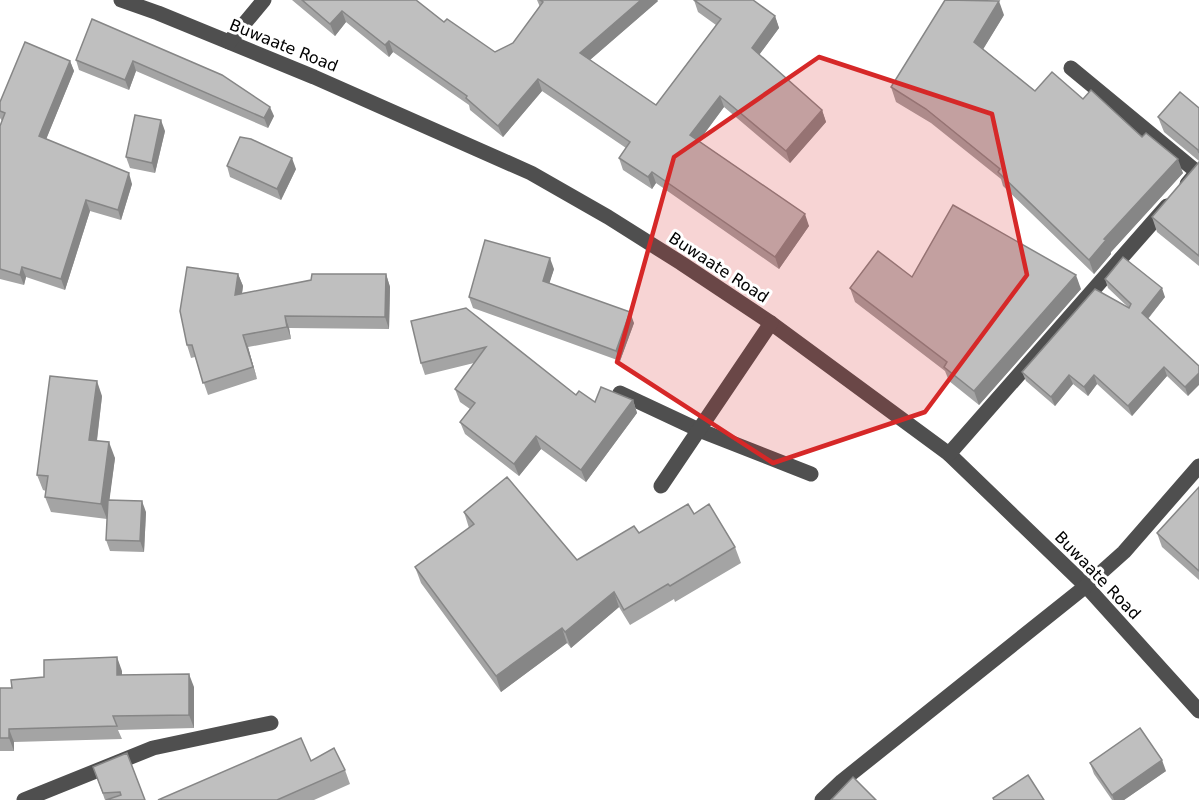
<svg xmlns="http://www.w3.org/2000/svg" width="1199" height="800" viewBox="0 0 1199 800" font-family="'DejaVu Sans',sans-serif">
<rect width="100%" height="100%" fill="#fff"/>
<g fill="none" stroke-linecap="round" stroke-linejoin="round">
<!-- minor -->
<g stroke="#4f4f4f" stroke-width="15">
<path d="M121 0 158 13 314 77 531 173 608 217 681 263 771 323 949 454 1086 586 1199 711"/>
<path d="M229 42 264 0"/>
<path d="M1071 68 1197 172 1187 184"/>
<path d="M620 393 699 430 811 474"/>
<path d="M949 454 1167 206"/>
<path d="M661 486 771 323"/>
<path d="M24 800 153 748 271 723"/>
<path d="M822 800 842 781 1086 586 1124 552 1199 466"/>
</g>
</g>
<!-- wall -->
<g fill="#a4a4a4">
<path d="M292 0H416L444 22 495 52 513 43 540 7 537 0H657L658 1 590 60 656 105 716 25 698 12 694 0 775 16 779 28 759 55 822 110 826 122 790 163 724 107 699 141 809 226 779 269 656 183 652 189 623 170 619 158 626 148 542 91 503 137 470 110 469 105 393 52 389 57 346 22 335 36Z"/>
<path d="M1004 15 983 49 1035 91 1083 99 1142 137 1183 173 1111 252V254L1094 274 1003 186 1001 179 931 123 896 102 891 87Z"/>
<path d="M92 19 274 116 268 128 136 71 129 90 79 70 76 60Z"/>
<path d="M70 61 74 71 46 139 132 184 121 220 90 211 65 290 26 277 24 285 0 279V126L2 121 0 118V102Z"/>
<path d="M1199 108V161L1164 132 1158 117Z"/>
<path d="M165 131 155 173 130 168 126 157Z"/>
<path d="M1199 162V266L1157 232 1152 217Z"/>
<path d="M227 166 296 169 281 200 230 177Z"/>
<path d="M554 269 549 283 634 323 620 361 473 308 469 297Z"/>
<path d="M238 274 243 286 242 293 386 274 390 287 389 329 289 328 291 339 248 347 257 379 208 395 195 357 191 358 187 345Z"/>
<path d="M912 277 1081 289 979 405 949 381 945 371 855 302 850 288Z"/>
<path d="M1105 279 1165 297 1148 319 1199 366 1188 396 1167 376 1132 416 1097 384 1088 396 1073 384 1055 406 1026 381 1022 372 1129 308 1108 288Z"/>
<path d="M466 308 576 395 595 402 633 400 637 413 586 482 541 449 519 476 465 434 460 422 470 409 460 402 455 389 474 363 425 375 421 363Z"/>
<path d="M102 396 97 441 115 458 109 500 146 512 144 552 110 551 106 540 108 508 107 519 51 512 45 497 46 491 43 490 37 475Z"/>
<path d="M1199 487V580L1162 547 1157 533Z"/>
<path d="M464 512 577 560 639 533 694 514 735 547 741 563 675 602 674 599 630 625 619 607 571 648 567 643 501 692 421 583 415 567 469 528Z"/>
<path d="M122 671V675L194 687V728L118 730 122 739 14 742V751H0V688H12Z"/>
<path d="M311 761 345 770 350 784 314 800H158Z"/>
<path d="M1090 763 1166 771 1124 800H1112L1094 774Z"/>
<path d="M93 767 145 800H105Z"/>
</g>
<!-- shaded-wall -->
<g fill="#868686">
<path d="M641 0H657L658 1 584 65 580 53Z"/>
<path d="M999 1 1004 15 979 56 974 42Z"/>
<path d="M342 11 346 22 335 36 330 24Z"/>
<path d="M775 16 779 28 756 59 752 48Z"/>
<path d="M389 41 393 52 389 57 385 45Z"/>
<path d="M70 61 74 71 43 147 39 136Z"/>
<path d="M133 61 136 71 129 90 125 80Z"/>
<path d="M538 79 542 91 503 137 498 126Z"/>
<path d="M720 96 724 107 695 146 690 135Z"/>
<path d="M270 107 274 116 268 128 264 118Z"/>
<path d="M822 110 826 122 790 163 786 151Z"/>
<path d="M161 120 165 131 155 173 152 163Z"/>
<path d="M292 158 296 169 281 200 277 189Z"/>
<path d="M1178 159 1183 173 1111 252V254L1094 274 1089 260 1104 239Z"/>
<path d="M652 172 656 183 652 189 648 177Z"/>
<path d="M129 173 132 184 121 220 118 210Z"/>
<path d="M86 200 90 211 65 290 61 279Z"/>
<path d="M805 214 809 226 779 269 775 257Z"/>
<path d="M550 258 554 269 547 291 543 281Z"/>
<path d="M22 267 26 277 24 285 20 275Z"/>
<path d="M238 274 243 286 240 307 235 295Z"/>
<path d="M386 274 390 287 389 329 385 317Z"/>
<path d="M1076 275 1081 289 979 405 974 391Z"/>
<path d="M1162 288 1165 297 1145 322 1142 313Z"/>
<path d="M630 312 634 323 620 361 616 351Z"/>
<path d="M285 316 289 328 291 339 287 327Z"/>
<path d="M243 335 248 347 257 379 253 367Z"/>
<path d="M1164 367 1167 376 1132 416 1128 406Z"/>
<path d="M1199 373V385L1188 396 1185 387Z"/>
<path d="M1069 375 1073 384 1055 406 1051 397Z"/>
<path d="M1094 375 1097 384 1088 396 1084 387Z"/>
<path d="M97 381 102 396 95 455 89 440Z"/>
<path d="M633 400 637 413 586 482 581 470Z"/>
<path d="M536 436 541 449 519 476 514 464Z"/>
<path d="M109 442 115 458 107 519 101 504Z"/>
<path d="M142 501 146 512 144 552 140 541Z"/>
<path d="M614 592 619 607 571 648 565 632Z"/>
<path d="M562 628 567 643 501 692 496 676Z"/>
<path d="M117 657 122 671V688L117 675Z"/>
<path d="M189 674 194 687V728L189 715Z"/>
<path d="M9 729 14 742V751L9 738Z"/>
<path d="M1162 760 1166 771 1124 800H1114L1112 795Z"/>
</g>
<!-- building -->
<g fill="#bfbfbf" stroke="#868686" stroke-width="1.5">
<path d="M302 0H416L444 22 447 19 495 52 513 43 543 2 540 0H641L580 53 656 105 721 19 694 0H753L775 16 752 48 822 110 786 151 720 96 690 135 805 214 775 257 652 172 648 177 619 158 630 142 538 79 498 126 466 98 467 96 389 41 385 45 342 11 330 24Z"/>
<path d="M945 0 999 1 974 42 1035 91 1052 72 1083 99 1091 90 1142 137 1146 133 1178 159 1104 239 1106 240 1089 260 998 172 1000 169 926 109 891 87Z"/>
<path d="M92 19 222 75 270 107 264 118 133 61 125 80 76 60Z"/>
<path d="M25 42 70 61 39 136 129 173 118 210 86 200 61 279 22 267 20 275 0 269V126L5 113 0 111V102Z"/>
<path d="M1180 92 1199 108V153L1198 150 1158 117Z"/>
<path d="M135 115 161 120 152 163 126 157Z"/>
<path d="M240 137 251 139 292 158 277 189 227 166Z"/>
<path d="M1199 162V256L1152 217Z"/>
<path d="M953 205 1076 275 974 391 944 367 947 362 850 288 878 251 912 277Z"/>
<path d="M485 240 550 258 543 281 630 312 616 351 469 297Z"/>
<path d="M1123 257 1162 288 1142 313 1199 366V373L1185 387 1164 367 1128 406 1094 375 1084 387 1069 375 1051 397 1022 372 1095 289 1129 308 1131 304 1105 279Z"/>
<path d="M187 267 238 274 235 295 311 280 312 274H386L385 317 285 316 287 327 243 335 253 367 203 383 192 345H187L180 311Z"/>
<path d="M466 308 576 395 579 391 595 402 601 387 633 400 581 470 536 436 514 464 460 422 475 403 455 389 486 347 421 363 411 321Z"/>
<path d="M50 376 97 381 89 440 109 442 101 504 45 497 48 476 37 475Z"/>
<path d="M507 477 577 560 634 526 639 533 688 504 694 514 709 504 735 547 670 586 668 584 624 610 614 592 565 632 562 628 496 676 415 567 474 524 464 512Z"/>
<path d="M1199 487V571L1157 533Z"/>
<path d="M108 500 142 501 140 541 106 540Z"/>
<path d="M117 657V675L189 674V715L113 716 117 726 9 729V738H0V688H12L11 680 44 677V660Z"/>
<path d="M1140 728 1162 760 1112 795 1090 763Z"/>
<path d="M301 738 311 761 334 748 345 770 277 800H158Z"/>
<path d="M127 753 145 800H106L121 795 120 792 103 793 93 767Z"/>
<path d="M1028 775 1044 800H994L993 798Z"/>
<path d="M853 777 876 800H831Z"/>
</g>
<!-- marked area -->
<path fill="#d62828" fill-opacity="0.2" stroke="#d62828" stroke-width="4.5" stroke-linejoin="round" d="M819 57 992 114 1027 275 925 412 773 463 617 362 674 157Z"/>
<g text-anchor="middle" stroke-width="6" stroke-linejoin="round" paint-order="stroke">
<!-- street labels -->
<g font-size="16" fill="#000" stroke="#fff">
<text transform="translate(284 45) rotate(22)" y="6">Buwaate Road</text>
<text transform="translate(719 267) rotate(33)" y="6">Buwaate Road</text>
<text transform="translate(1098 575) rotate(46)" y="6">Buwaate Road</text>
</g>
</g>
</svg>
